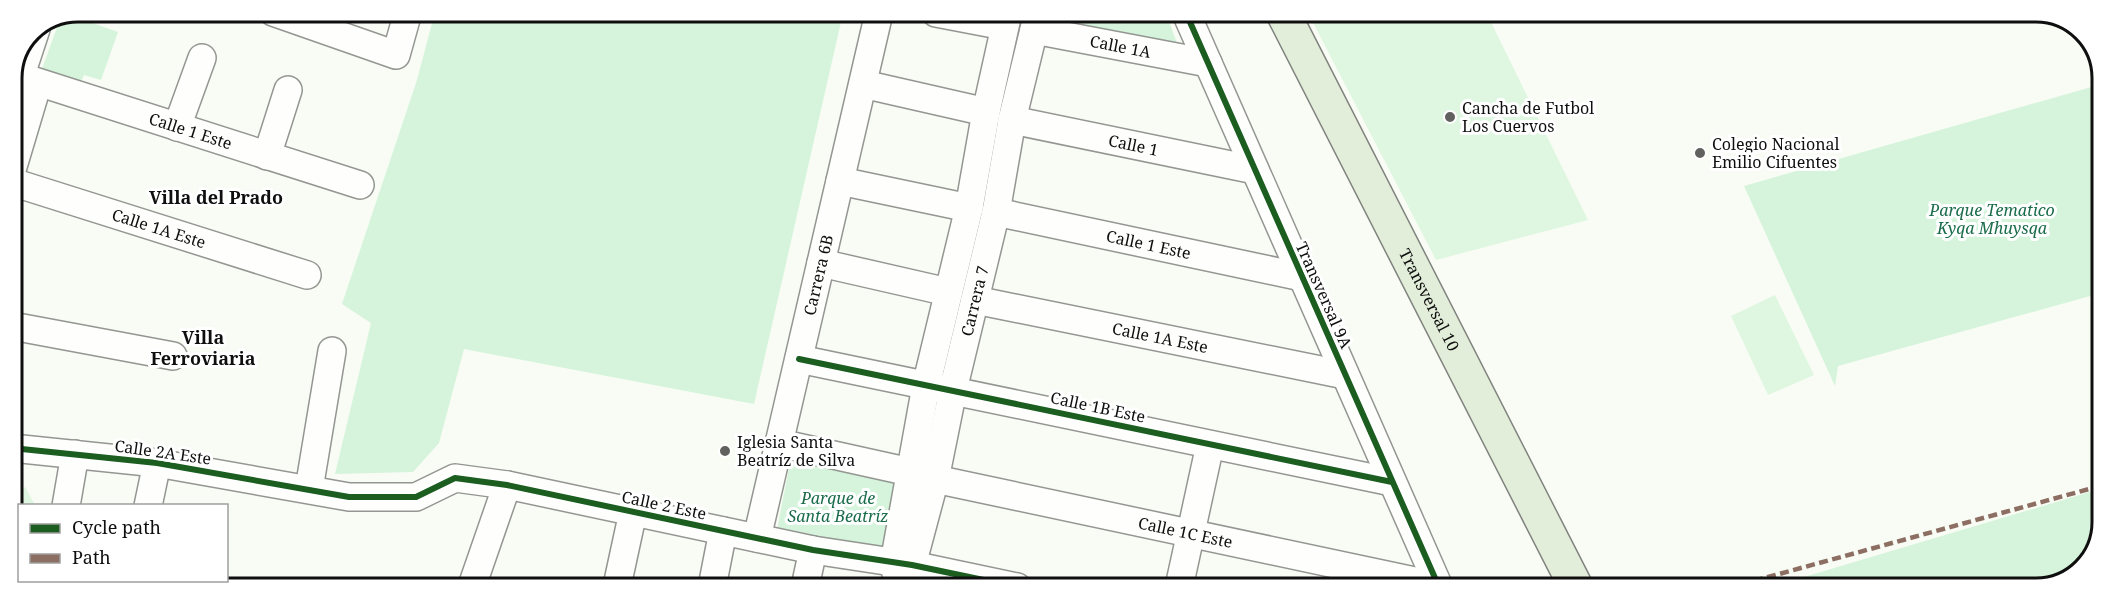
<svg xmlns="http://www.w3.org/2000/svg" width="2114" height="600" viewBox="0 0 2114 600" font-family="'Noto Serif',serif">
<rect width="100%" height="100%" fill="#f8fcf4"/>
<!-- green -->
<g fill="#d5f4db">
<path d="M435 12 843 13 754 404 464 349 439 443 413 472 335 474 371 323 342 304 417 80Z"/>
<path d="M1066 13H1166L1179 49 1062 28Z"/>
<path d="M70 15 118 32 101 80 84 75 76 94 38 80 60 19Z"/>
<path d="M2102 84 2101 293 1838 366 1835 386 1744 186Z"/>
<path d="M791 458 900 480 885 557 776 535Z"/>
<path d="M2100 489V539L2076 574 2036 588H1767Z"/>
</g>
<!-- pitch -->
<g fill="#dff7e1">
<path d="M1308 13 1487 14 1588 220 1436 260Z"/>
<path d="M1775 295 1814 375 1768 395 1731 316Z"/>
<path d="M25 487 35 505 20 506 19 544 12 527V494Z"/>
</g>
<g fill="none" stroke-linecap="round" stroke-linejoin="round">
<!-- minor casing -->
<g stroke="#949692" stroke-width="30">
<g id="minor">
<path d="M273 12 396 55 408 12"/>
<path d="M936 13 1004 26"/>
<path d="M1186 13 1439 587"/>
<path id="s1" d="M1034 30 1208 63"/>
<path id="s2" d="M22 77 360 185"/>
<path d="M863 84 986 112"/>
<path d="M12 102 36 29"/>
<path id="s3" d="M1012 120 1255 170"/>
<path d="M177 127 202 58"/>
<path d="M267 156 288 90"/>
<path d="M12 170 38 83"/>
<path d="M840 181 969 208"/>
<path id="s4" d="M12 182 307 275"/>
<path id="s5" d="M996 212 1302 277"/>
<path d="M821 263 948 292"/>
<path id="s6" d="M975 300 1345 375"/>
<path d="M12 326 173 356"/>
<path d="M799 359 1392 482"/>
<path d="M779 443 910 472"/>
<path d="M12 448 157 463 349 497H416L455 478 507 485 813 550 912 565 1017 587"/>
<path id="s7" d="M935 479 1438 586"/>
<path d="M309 489 332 351"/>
<path d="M66 506 75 454"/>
<path d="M148 506 157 463"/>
<path id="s8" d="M757 538 879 13"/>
<path d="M897 579 894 563 926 386 969 208 986 112 1008 13"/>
<path d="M472 586 507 485"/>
<path d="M617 586 633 512"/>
<path d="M712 587 723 531"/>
<path d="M805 587 813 550"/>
<path id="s9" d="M901 587 912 565 935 479 953 390 996 212 1012 120 1038 13"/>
<path d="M1179 587 1210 445"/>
</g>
</g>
<!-- major casing -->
<g stroke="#81837f" stroke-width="36">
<g id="major">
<path id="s10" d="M1283 13 1576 587"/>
</g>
</g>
<!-- minor -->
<use href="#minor" stroke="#fefffd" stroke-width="27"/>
<!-- major -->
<use href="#major" stroke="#e2eed9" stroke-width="33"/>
<!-- quiet -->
<path stroke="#8d6e63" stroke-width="4.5" stroke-dasharray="9 4.5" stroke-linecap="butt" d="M1728 588 2100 486"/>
<!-- cycleway casing -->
<g stroke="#fff" stroke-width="10">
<g id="cycleway">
<path d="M1186 13 1439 587"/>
<path d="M799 359 1392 482"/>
<path d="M12 448 157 463 349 497H416L455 478 507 485 813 550 912 565 1017 587"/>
</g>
</g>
<!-- cycleway -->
<use href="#cycleway" stroke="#1b5e20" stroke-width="6"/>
</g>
<!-- markers -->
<g fill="#61625f" stroke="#fff" stroke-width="2">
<circle cx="1450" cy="117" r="6"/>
<circle cx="1700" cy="153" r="6"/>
<circle cx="725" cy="451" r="6"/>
</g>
<g text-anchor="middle" stroke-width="6" stroke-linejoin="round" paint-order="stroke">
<!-- street labels -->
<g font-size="16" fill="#0f0f0f" stroke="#fff">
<text dy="6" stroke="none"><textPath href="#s1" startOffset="88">Calle 1A</textPath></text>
<text dy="6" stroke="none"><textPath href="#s2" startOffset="177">Calle 1 Este</textPath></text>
<text dy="6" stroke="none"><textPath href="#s3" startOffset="124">Calle 1</textPath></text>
<text dy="6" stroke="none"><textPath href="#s4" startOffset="154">Calle 1A Este</textPath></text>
<text dy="6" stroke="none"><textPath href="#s5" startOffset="156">Calle 1 Este</textPath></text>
<text dy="6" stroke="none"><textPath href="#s8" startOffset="270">Carrera 6B</textPath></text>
<text transform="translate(1324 295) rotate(66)" y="6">Transversal 9A</text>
<text dy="6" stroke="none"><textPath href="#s10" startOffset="322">Transversal 10</textPath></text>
<text dy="6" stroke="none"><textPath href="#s9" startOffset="296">Carrera 7</textPath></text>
<text dy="6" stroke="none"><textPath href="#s6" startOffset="189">Calle 1A Este</textPath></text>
<text transform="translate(1098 407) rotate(12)" y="6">Calle 1B Este</text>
<text transform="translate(163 452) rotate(8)" y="6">Calle 2A Este</text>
<text transform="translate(664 505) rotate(12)" y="6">Calle 2 Este</text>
<text dy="6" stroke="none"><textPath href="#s7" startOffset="256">Calle 1C Este</textPath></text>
</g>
<!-- poi labels -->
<g font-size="16" fill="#0f0f0f" stroke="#fff" text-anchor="start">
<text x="1462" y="114">Cancha de Futbol<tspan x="1462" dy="18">Los Cuervos</tspan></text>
<text x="1712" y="150">Colegio Nacional<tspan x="1712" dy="18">Emilio Cifuentes</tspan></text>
<text x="737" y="448">Iglesia Santa<tspan x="737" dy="18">Beatríz de Silva</tspan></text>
</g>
<!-- park labels -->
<g font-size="16" font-style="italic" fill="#1a6c4b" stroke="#fff">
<text x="1992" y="216">Parque Tematico<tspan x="1992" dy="18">Kyqa Mhuysqa</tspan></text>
<text x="838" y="504">Parque de<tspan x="838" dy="18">Santa Beatríz</tspan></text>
</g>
<!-- neighbourhood labels -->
<g font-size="18" font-weight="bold" fill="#0f0f0f" stroke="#fff">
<text x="216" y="204">Villa del Prado</text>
<text x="203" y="344">Villa<tspan x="203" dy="21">Ferroviaria</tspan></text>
</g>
</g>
<!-- crop -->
<path d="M0 0H2114V600H0ZM78 22H2036A56 56 0 0 1 2092 78V522A56 56 0 0 1 2036 578H78A56 56 0 0 1 22 522V78A56 56 0 0 1 78 22Z" fill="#fff" fill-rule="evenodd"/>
<path fill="none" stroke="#0f0f0f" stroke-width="3" d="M78 22H2036A56 56 0 0 1 2092 78V522A56 56 0 0 1 2036 578H78A56 56 0 0 1 22 522V78A56 56 0 0 1 78 22Z"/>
<!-- legend -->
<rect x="18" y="504" width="210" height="78" fill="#ffffff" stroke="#9f9f9f" stroke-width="1.5"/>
<rect x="30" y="524" width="30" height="9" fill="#1b5e20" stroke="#9f9f9f" stroke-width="1.5"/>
<text x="72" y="534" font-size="18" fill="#0f0f0f">Cycle path</text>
<rect x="30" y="554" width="30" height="9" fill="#8d6e63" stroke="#9f9f9f" stroke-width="1.5"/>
<text x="72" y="564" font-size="18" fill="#0f0f0f">Path</text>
</svg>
